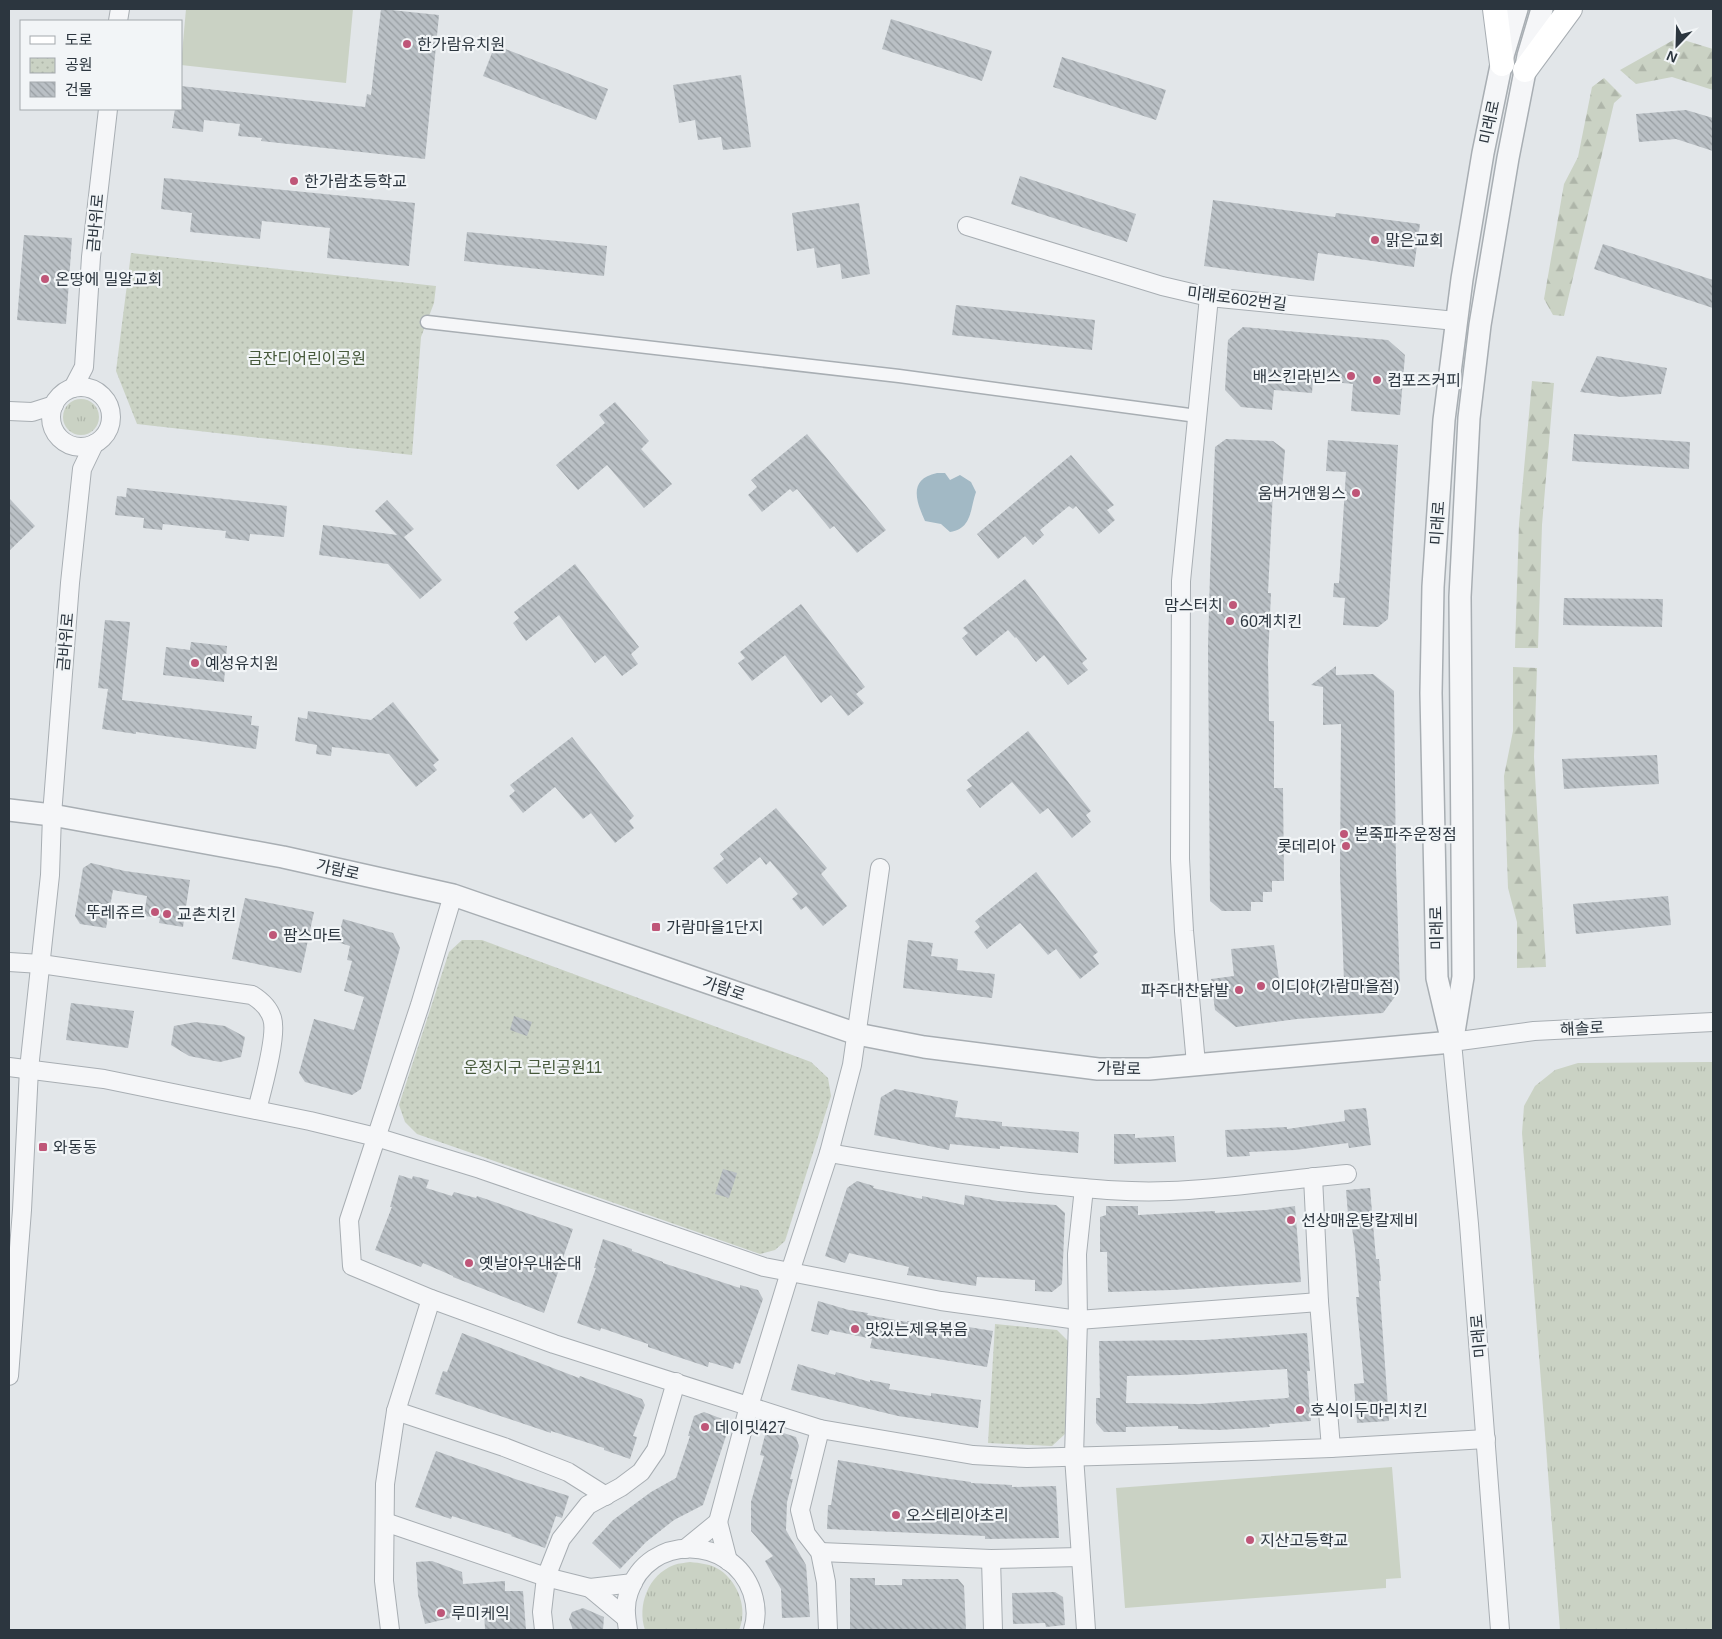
<svg xmlns="http://www.w3.org/2000/svg" width="1722" height="1639" viewBox="0 0 1722 1639" font-family="Helvetica,'Noto Sans KR',sans-serif">
<defs>
<pattern id="grass-tufts" width="24" height="20" patternUnits="userSpaceOnUse" patternTransform="scale(1.25)"><rect width="24" height="20" fill="#cad2c4"/><path d="M3 7l-1-3M5 7V3M7 7l1-3M15 17l-1-3M17 17v-4M19 17l1-3" fill="none" stroke="#aeb5a9"/></pattern>
<pattern id="forest-firs" width="22" height="20" patternUnits="userSpaceOnUse" patternTransform="scale(1.25)"><rect width="22" height="20" fill="#cad2c4"/><path d="M5 1l3.5 6h-7zM16 11l3.5 6h-7z" fill="#aeb5a9"/></pattern>
<pattern id="park-dots" width="8" height="8" patternUnits="userSpaceOnUse" patternTransform="scale(1.25)"><rect width="8" height="8" fill="#cad2c4"/><path d="M2 2h.1M6 6h.1" fill="none" stroke="#aeb5a9" stroke-width="1.8" stroke-linecap="round"/></pattern>
<pattern id="building-back-hatch" width="6" height="6" patternUnits="userSpaceOnUse" patternTransform="scale(1.25)"><rect width="6" height="6" fill="#bac0c5"/><path d="M-1 5l2 2M0 0l6 6M5-1l2 2" fill="none" stroke="#979da1"/></pattern>
</defs>
<rect width="100%" height="100%" fill="#e2e6e9"/>
<!-- grass -->
<g fill="url(#grass-tufts)">
<circle cx="81" cy="417" r="18"/>
<path d="M1713 1062V1630H1560L1522 1133 1524 1106 1535 1086 1555 1070 1578 1063Z"/>
<path d="M690 1562C700 1563 711 1564 720 1570 739 1583 748 1610 739 1630H645C637 1605 648 1575 674 1565 679 1563 685 1563 690 1562Z"/>
</g>
<!-- forest -->
<g fill="url(#forest-firs)">
<path d="M1677 38 1713 49V90L1672 77 1636 84 1620 70Z"/>
<path d="M1604 78 1622 96 1614 103 1564 316 1553 315 1544 299 1564 184 1578 157 1592 87Z"/>
<path d="M1532 381 1554 383 1542 525 1538 648H1515L1519 524Z"/>
<path d="M1513 667 1537 668 1534 757 1546 967 1517 968V922L1508 888 1504 776 1513 731Z"/>
</g>
<!-- park -->
<g fill="url(#park-dots)">
<path d="M131 253 436 286 434 303 421 337 412 455 137 424 116 371Z"/>
<path d="M462 940H482L811 1062 828 1078 831 1096 785 1241 775 1250 760 1254 417 1134 405 1122 399 1105 449 952Z"/>
<path d="M995 1324 1057 1330 1069 1342 1065 1434 1052 1446 988 1443Z"/>
</g>
<!-- pitch -->
<g fill="#cad2c4">
<path d="M186 9H353L346 83 181 65Z"/>
<path d="M1392 1467 1401 1578 1386 1579V1588L1125 1608 1116 1488Z"/>
</g>
<!-- water -->
<path fill="#a2b9c5" d="M937 473H945L950 480 960 475 971 482 976 492C970 509 972 529 950 532L941 524 925 521C916 501 908 479 937 473Z"/>
<!-- building -->
<g fill="url(#building-back-hatch)" fill-rule="evenodd">
<path d="M381 9 439 15 425 159 261 141 262 138 238 136 240 124 204 120 203 132 172 128 175 109H181V86L365 107 367 94 371 95Z"/>
<path d="M891 19 992 51 982 81 882 49Z"/>
<path d="M495 45 608 89 596 120 483 76Z"/>
<path d="M1062 57 1166 90 1156 120 1053 87Z"/>
<path d="M741 75 751 147 723 150 721 137 698 140 695 120 679 123 673 85Z"/>
<path d="M1686 110 1713 118V151L1676 139 1639 142 1636 114Z"/>
<path d="M1020 176 1136 214 1127 242 1011 204Z"/>
<path d="M164 178 415 203 409 266 327 258 330 228 262 221 260 239 190 232 192 213 161 209Z"/>
<path d="M1213 200 1335 217 1336 213 1420 224 1414 267 1318 253 1314 281 1204 266Z"/>
<path d="M859 203 870 274 842 279 840 264 817 268 814 248 797 251 792 213Z"/>
<path d="M467 232 607 246 604 276 464 261Z"/>
<path d="M24 235 72 238 66 324 17 320Z"/>
<path d="M1603 244 1713 280V308L1594 269Z"/>
<path d="M956 305 1095 320 1092 350 952 335Z"/>
<path d="M1243 327 1388 340 1405 355 1400 415 1351 411 1353 384 1313 380 1312 393 1274 390 1272 410 1241 407 1225 390 1228 340Z"/>
<path d="M1597 356 1667 368 1661 394 1621 397 1580 392Z"/>
<path d="M615 402 649 441 641 449 672 484 644 508 607 465 578 490 556 465 605 423 599 415Z"/>
<path d="M807 434 886 530 857 553 834 526 830 529 797 489 793 492 790 489 762 512 748 495 757 487 751 480Z"/>
<path d="M1574 434 1690 442 1689 469 1572 461Z"/>
<path d="M1226 439 1273 441 1285 450 1282 492 1273 491 1268 593H1271L1268 659 1269 721H1274V788H1283L1284 881H1272V892H1263V902H1251V911H1222L1210 901 1208 646 1210 574 1215 447Z"/>
<path d="M1328 440 1398 445 1388 619 1378 627 1343 625 1345 598 1333 597 1334 583H1339L1346 472 1326 471Z"/>
<path d="M1071 455 1114 505 1107 510 1115 520 1099 534 1076 506 1073 509 1069 506 1040 530 1044 535 1033 545 1025 536 998 559 977 534Z"/>
<path d="M127 488 287 506 284 537 250 534 249 541 225 538 226 531 163 524 162 530 143 528 144 518 115 515 117 496 126 497Z"/>
<path d="M9 498 35 526 9 551Z"/>
<path d="M387 500 414 529 404 537 442 580 420 599 388 564 319 555 323 525 397 535 375 511Z"/>
<path d="M575 564 639 647 631 654 638 664 622 676 605 655 595 663 559 615 526 641 513 623 519 618 514 612Z"/>
<path d="M1025 579 1087 659 1082 663 1088 670 1068 685 1044 655 1036 662 1016 637 1015 638 1008 630 976 656 962 638 968 633 963 628Z"/>
<path d="M1564 598 1663 599 1662 627 1563 625Z"/>
<path d="M801 604 865 687 856 694 864 703 848 716 831 695 821 703 785 655 752 681 738 663 745 658 740 652Z"/>
<path d="M105 620 130 622 122 700 252 716 251 725 259 726 256 749 136 732V734L102 729 108 689 98 688Z"/>
<path d="M191 642 227 646 224 682 163 675 166 647 190 650Z"/>
<path d="M1336 666V675L1373 674 1394 691 1396 868 1400 990 1383 1013 1297 1019 1236 1027 1215 1010 1211 979 1234 976 1231 949 1274 945 1280 986 1344 981 1340 875 1341 724 1323 725V687L1311 685Z"/>
<path d="M393 702 439 760 433 765 437 770 416 787 389 754 332 747 331 756 316 754 317 745 295 741 298 717 307 719 308 711 371 720Z"/>
<path d="M1028 731 1091 811 1086 815 1091 822 1072 838 1048 808 1040 814 1012 782 980 808 966 790 972 786 967 780Z"/>
<path d="M572 737 634 816 629 821 634 828 615 843 591 813 583 819 555 787 523 813 509 796 515 791 510 785Z"/>
<path d="M1657 755 1659 784 1564 789 1562 759Z"/>
<path d="M776 808 827 868 821 874 847 906 823 926 806 906 801 910 792 899 798 894 770 861 766 865 760 857 727 884 713 868 724 859 720 854Z"/>
<path d="M91 863 125 871 190 880 183 927 159 923 160 918 144 916 147 896 113 890 106 928 80 924 75 916 83 868Z"/>
<path d="M1036 872 1098 952 1093 956 1099 964 1080 979 1056 949 1048 955 1020 923 987 949 974 932 980 927 975 921Z"/>
<path d="M1668 896 1671 925 1576 934 1573 904Z"/>
<path d="M245 898 314 912 301 973 232 959Z"/>
<path d="M343 919 393 933 400 948 361 1089 352 1095 305 1082 299 1073 314 1019 354 1030 364 997 344 991 352 961 347 960 350 946 337 942Z"/>
<path d="M908 940 933 943 931 956 958 959 957 970 995 974 992 998 903 988Z"/>
<path d="M71 1003 134 1011 128 1048 66 1040Z"/>
<path d="M514 1016 532 1022 527 1036 510 1030Z"/>
<path d="M195 1022 225 1026 245 1037 241 1057 220 1062 189 1056 171 1045 174 1026Z"/>
<path d="M895 1089 958 1101 955 1117 1002 1122V1126L1079 1132 1078 1153 1000 1146V1149L950 1144 949 1150 874 1135 881 1097Z"/>
<path d="M1366 1108 1371 1145 1349 1148 1348 1143 1295 1150 1249 1152 1250 1156 1227 1157 1225 1130 1287 1127V1129L1345 1121 1344 1110Z"/>
<path d="M1114 1134H1135V1138L1174 1136 1176 1162 1114 1164Z"/>
<path d="M723 1169 737 1173 729 1198 715 1194Z"/>
<path d="M399 1175 412 1179 413 1176 429 1180 426 1188 452 1196 454 1192 476 1198 477 1196 573 1229 544 1313 453 1277V1276L423 1263 421 1267 375 1250 392 1207H390Z"/>
<path d="M857 1181 874 1186 873 1188 922 1199V1196L964 1205 965 1195 998 1201 1056 1205 1065 1213 1062 1284 1052 1292 1035 1291V1280L977 1277 976 1286 907 1275 909 1267 849 1253 845 1263 825 1256 847 1188Z"/>
<path d="M1370 1188 1376 1259H1379L1381 1281H1379L1389 1421 1357 1423 1354 1384 1364 1383 1356 1297H1359L1355 1249 1350 1214H1348L1346 1190Z"/>
<path d="M1106 1206H1138V1215L1215 1211V1213L1266 1210 1295 1206 1301 1282 1173 1290 1108 1292 1107 1252H1100V1217L1106 1215Z"/>
<path d="M603 1239 632 1249V1251L663 1262V1263L740 1288V1285L758 1290 763 1299 740 1364 735 1362 733 1369 709 1362 708 1367 648 1347V1344L601 1328 600 1331 577 1323 596 1268H594Z"/>
<path d="M818 1301 849 1310 868 1313 867 1315 907 1322V1321L943 1326 944 1323 993 1331 987 1367 870 1348 872 1339 830 1330 828 1335 811 1331Z"/>
<path d="M462 1333 579 1378 580 1376 642 1399 645 1405 633 1436 637 1437 630 1459 604 1450V1448L551 1431V1433L435 1394 443 1371 447 1372Z"/>
<path d="M1307 1333 1310 1371H1307L1311 1421 1269 1424 1270 1427 1219 1430 1178 1429V1426L1126 1427V1432H1104L1096 1423V1398H1100L1099 1341 1204 1340ZM1287 1369 1289 1397 1287 1398 1199 1404 1126 1403 1127 1376 1181 1375Z"/>
<path d="M798 1364 835 1375 836 1372 870 1382V1380L890 1384 889 1389 931 1396V1393L981 1400 978 1428 898 1416 791 1390Z"/>
<path d="M704 1412 725 1420 728 1430 703 1505 674 1520 646 1542 620 1569 592 1543 613 1520 651 1492 676 1478 690 1436H688L694 1416Z"/>
<path d="M774 1430 796 1437 799 1446 790 1479H793L787 1502 786 1530 806 1565 810 1617 782 1618 781 1589 765 1561 773 1556 751 1531V1502L764 1456 760 1455 765 1435Z"/>
<path d="M436 1451 521 1481 569 1496 562 1518 556 1516 545 1548 511 1536 512 1535 452 1516 451 1519 415 1507Z"/>
<path d="M838 1460 929 1476 971 1482V1483L1012 1485V1487L1056 1486 1059 1538 985 1539V1536L827 1529 828 1505H831Z"/>
<path d="M432 1561 462 1572 463 1584 505 1581V1591H523L526 1630H485L484 1610 425 1624 418 1595 416 1562Z"/>
<path d="M850 1578H875V1585H902V1579H958L964 1586 966 1630H850Z"/>
<path d="M1055 1592 1063 1597 1065 1625 1046 1627 1045 1623 1013 1624 1012 1593Z"/>
<path d="M583 1608 604 1617 603 1630H573L569 1619 572 1612Z"/>
</g>
<g fill="none" stroke-linecap="round" stroke-linejoin="round">
<!-- pedestrian casing -->
<g stroke="#a8aeb3" stroke-width="15">
<path id="pedestrian" d="M427 322 899 376 1197 416"/>
</g>
<!-- minor casing -->
<g stroke="#a8aeb3" stroke-width="20">
<g id="minor">
<path d="M118 21 120 9"/>
<path d="M967 226 1162 286 1209 297 1456 321"/>
<circle cx="81" cy="417" r="30"/>
<path d="M73 388 84 367 91 257 108 109"/>
<path d="M9 411 32 412 54 405"/>
<path d="M453 895 420 1005 349 1220 352 1266 431 1299 554 1344 820 1429 973 1455 1027 1458 1167 1454 1331 1448 1486 1439"/>
<path d="M9 962 41 964 252 995C260 1000 269 1008 272 1018 278 1034 262 1090 257 1110"/>
<path d="M1196 1064 1184 931 1180 859 1181 581 1209 297"/>
<path d="M9 1067 104 1079 310 1121 376 1137 480 1169 764 1267 941 1301 1078 1320 1319 1302"/>
<path d="M829 1153C899 1165 970 1176 1040 1184 1083 1188 1126 1193 1169 1191 1229 1189 1288 1179 1347 1174"/>
<path d="M1313 1177 1319 1302 1331 1448"/>
<path d="M1084 1188 1077 1254 1078 1320 1074 1456 1086 1630"/>
<path d="M9 1376 22 1210 29 1069 50 875 52 815 70 583 82 469 94 444"/>
<path d="M396 1411 504 1447 568 1472 606 1496"/>
<path d="M820 1429 800 1510 806 1534 820 1552 826 1582 828 1630"/>
<path d="M385 1522 546 1577 590 1588"/>
<path d="M718 1522 749 1406 790 1272 829 1153 852 1065 880 868"/>
<path d="M685 1549 718 1522 728 1561"/>
<path d="M820 1552 991 1559 1080 1557"/>
<path d="M991 1559 993 1630"/>
<path d="M626 1618 590 1588 633 1583"/>
<path d="M390 1630 384 1581 385 1484 396 1411 431 1299"/>
<path d="M544 1630 542 1612 546 1577 561 1539 588 1505 621 1487 641 1472 656 1450 676 1382"/>
<path d="M628 1630C626 1617 624 1605 629 1592 648 1533 732 1535 752 1592 756 1604 757 1618 753 1630"/>
<path d="M1500 1630 1469 1224 1452 1042 1534 1031 1713 1022"/>
</g>
</g>
<!-- tertiary casing -->
<g stroke="#a8aeb3" stroke-width="24">
<g id="tertiary">
<path d="M9 810 52 815 283 857 453 895 857 1034 924 1047 1098 1069H1149L1452 1042"/>
<path d="M1454 1032 1463 977 1460 597 1469 418 1480 325 1508 158 1528 56 1542 9"/>
<path d="M1452 1042 1437 978 1431 693 1433 587 1444 420 1462 279 1483 153 1503 56 1517 9"/>
</g>
</g>
<!-- secondary casing -->
<g stroke="#a8aeb3" stroke-width="26">
<g id="secondary">
<path d="M1495 9 1502 64"/>
<path d="M1525 70 1570 9"/>
</g>
</g>
<!-- pedestrian -->
<use href="#pedestrian" stroke="#f5f6f8" stroke-width="12"/>
<!-- minor -->
<use href="#minor" stroke="#f5f6f8" stroke-width="18"/>
<!-- tertiary -->
<use href="#tertiary" stroke="#f5f6f8" stroke-width="21"/>
<!-- secondary -->
<use href="#secondary" stroke="#fff" stroke-width="24"/>
</g>
<!-- markers -->
<g fill="#bf5678" stroke="#f2f5f7" stroke-width="2">
<circle cx="407" cy="44" r="5"/>
<circle cx="294" cy="181" r="5"/>
<circle cx="1375" cy="240" r="5"/>
<circle cx="45" cy="279" r="5"/>
<circle cx="1351" cy="376" r="5"/>
<circle cx="1377" cy="380" r="5"/>
<circle cx="1356" cy="493" r="5"/>
<circle cx="1233" cy="605" r="5"/>
<circle cx="1230" cy="621" r="5"/>
<circle cx="195" cy="663" r="5"/>
<circle cx="1344" cy="834" r="5"/>
<circle cx="1346" cy="846" r="5"/>
<circle cx="155" cy="912" r="5"/>
<circle cx="167" cy="914" r="5"/>
<rect x="651" y="922" width="10" height="10" rx="2.5"/>
<circle cx="273" cy="935" r="5"/>
<circle cx="1261" cy="986" r="5"/>
<circle cx="1239" cy="990" r="5"/>
<rect x="38" y="1142" width="10" height="10" rx="2.5"/>
<circle cx="1291" cy="1220" r="5"/>
<circle cx="469" cy="1263" r="5"/>
<circle cx="855" cy="1329" r="5"/>
<circle cx="1300" cy="1410" r="5"/>
<circle cx="705" cy="1427" r="5"/>
<circle cx="896" cy="1515" r="5"/>
<circle cx="1250" cy="1540" r="5"/>
<circle cx="441" cy="1613" r="5"/>
</g>
<g text-anchor="middle" stroke-width="4.5" stroke-linejoin="round" paint-order="stroke">
<!-- poi labels -->
<g font-size="16" fill="#2c363f" stroke="#f2f5f7" text-anchor="start">
<text x="417" y="50">한가람유치원</text>
<text x="304" y="187">한가람초등학교</text>
<text x="1385" y="246">맑은교회</text>
<text x="55" y="285">온땅에 밀알교회</text>
<text x="1341" y="382" text-anchor="end">배스킨라빈스</text>
<text x="1387" y="386">컴포즈커피</text>
<text x="1346" y="499" text-anchor="end">움버거앤윙스</text>
<text x="1223" y="611" text-anchor="end">맘스터치</text>
<text x="1240" y="627">60계치킨</text>
<text x="205" y="669">예성유치원</text>
<text x="1354" y="840">본죽파주운정점</text>
<text x="1336" y="852" text-anchor="end">롯데리아</text>
<text x="145" y="918" text-anchor="end">뚜레쥬르</text>
<text x="177" y="920">교촌치킨</text>
<text x="666" y="933">가람마을1단지</text>
<text x="283" y="941">팜스마트</text>
<text x="1271" y="992">이디야(가람마을점)</text>
<text x="1229" y="996" text-anchor="end">파주대찬닭발</text>
<text x="53" y="1153">와동동</text>
<text x="1301" y="1226">선상매운탕칼제비</text>
<text x="479" y="1269">옛날아우내순대</text>
<text x="865" y="1335">맛있는제육볶음</text>
<text x="1310" y="1416">호식이두마리치킨</text>
<text x="715" y="1433">데이밋427</text>
<text x="906" y="1521">오스테리아초리</text>
<text x="1260" y="1546">지산고등학교</text>
<text x="451" y="1619">루미케익</text>
</g>
<!-- street labels -->
<g font-size="16" fill="#2c363f" stroke="#f2f5f7">
<text transform="translate(1489 122) rotate(-78)" y="6">미래로</text>
<text transform="translate(95 223) rotate(-85)" y="6">금바위로</text>
<text transform="translate(1237 298) rotate(7)" y="6">미래로602번길</text>
<text transform="translate(1437 523) rotate(-86)" y="6">미래로</text>
<text transform="translate(65 642) rotate(-85)" y="6">금바위로</text>
<text transform="translate(338 869) rotate(13)" y="6">가람로</text>
<text transform="translate(1436 928) rotate(-91)" y="6">미래로</text>
<text transform="translate(724 988) rotate(19)" y="6">가람로</text>
<text transform="translate(1582 1028) rotate(-3)" y="6">해솔로</text>
<text transform="translate(1119 1068) rotate(1)" y="6">가람로</text>
<text transform="translate(1478 1336) rotate(-95)" y="6">미래로</text>
</g>
<!-- park labels -->
<g font-size="16" fill="#46593b" stroke="#f2f5f7">
<text x="307" y="364">금잔디어린이공원</text>
<text x="533" y="1073">운정지구 근린공원11</text>
</g>
</g>
<!-- border -->
<rect width="1722" height="1639" fill="none" stroke="#2c363f" stroke-width="20"/>
<!-- legend -->
<rect x="20" y="20" width="162" height="90" fill="#f2f5f7" stroke="#a3a9ad"/>
<rect x="30" y="36" width="25" height="8" fill="#ffffff" stroke="#a3a9ad"/>
<text x="65" y="45" font-size="15" fill="#2c363f">도로</text>
<rect x="30" y="58" width="25" height="15" fill="url(#park-dots)" stroke="#a3a9ad"/>
<text x="65" y="70" font-size="15" fill="#2c363f">공원</text>
<rect x="30" y="82" width="25" height="15" fill="url(#building-back-hatch)" stroke="#a3a9ad"/>
<text x="65" y="95" font-size="15" fill="#2c363f">건물</text>
<!-- north arrow -->
<g transform="translate(1677 45) rotate(203)" stroke="#f2f5f7" stroke-width="4" paint-order="stroke">
<path d="M0-4L9 19L0 12L-9 19Z" fill="#2c363f"/>
<text y="-8" font-size="14" font-weight="bold" text-anchor="middle" fill="#2c363f">N</text>
</g>
</svg>
